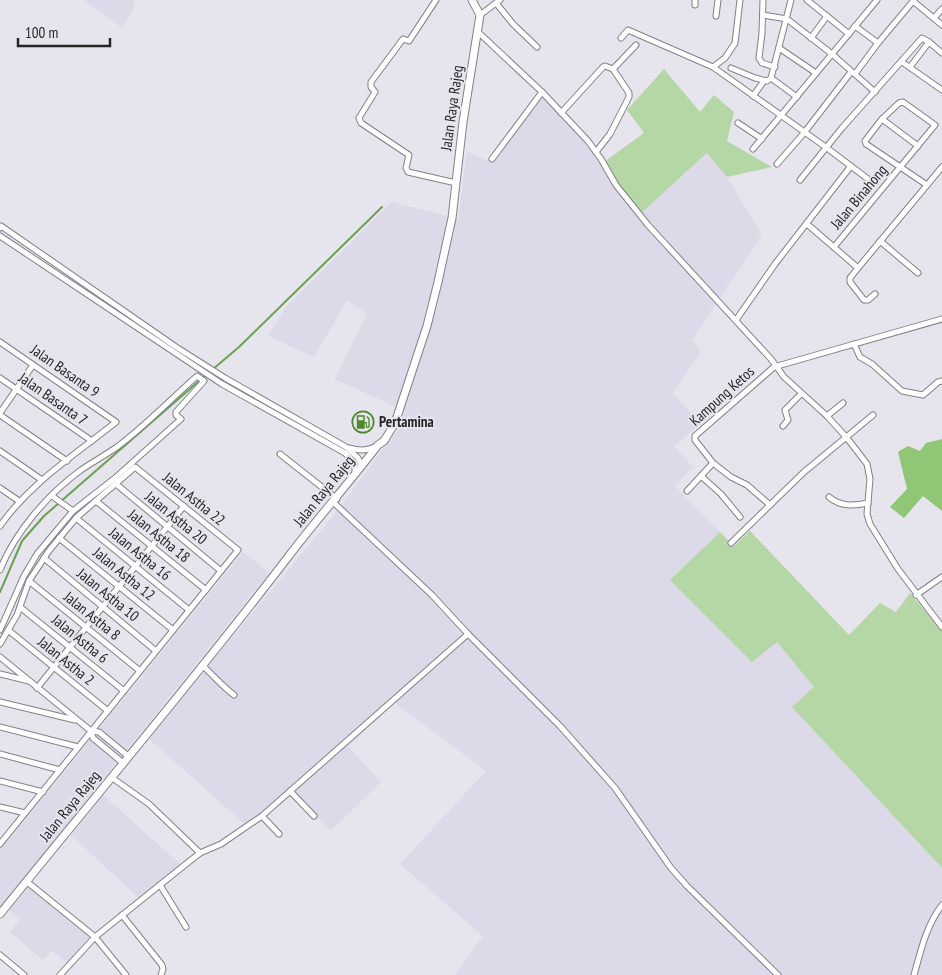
<svg xmlns="http://www.w3.org/2000/svg" width="942" height="975" viewBox="0 0 942 975" font-family="'PT Sans Narrow',sans-serif">
<rect width="100%" height="100%" fill="#e6e4ec"/>
<!-- built -->
<g fill="#dcd9e8">
<path d="M84 0H133L135 6 122 28Z"/>
<path d="M539 94 576 127 607 175 639 215 708 153 727 177 762 235 692 340 701 352 673 393 700 424 674 446 693 467 675 486 720 532 670 580 777 642 815 687 792 707 942 868V975H455L483 936 400 864 486 771 395 703 348 746 381 782 331 831 289 789 247 826 148 738 329 521 397 431 405 411 335 379 367 314 347 300 314 357 268 336 286 307 392 202 458 219 467 152 490 162Z"/>
<path d="M243 552 269 573 0 908V851Z"/>
<path d="M103 795 182 866 140 899 71 835Z"/>
<path d="M30 883 92 935 67 963 52 950 43 960 10 932 20 919 9 910Z"/>
</g>
<!-- green -->
<g fill="#b5d7a6">
<path d="M664 69 700 112 714 95 734 112 727 141 772 167 727 177 707 153 638 216 600 165 644 133 627 110Z"/>
<path d="M750 531 849 635 880 603 896 612 910 593 942 631V868L792 707 814 687 777 642 752 662 670 580 720 532 734 546Z"/>
</g>
<!-- forest -->
<path fill="#8fc776" d="M942 439V511L923 496 904 518 890 507 907 489 898 452 908 446 920 451 926 443Z"/>
<g fill="none" stroke-linecap="round" stroke-linejoin="round">
<!-- stream -->
<g stroke="#6ba151" stroke-width="2">
<path d="M212 370 239 347 382 207"/>
<path d="M0 592 22 541 44 516 207 374"/>
</g>
<!-- minor casing -->
<g stroke="#828188" stroke-width="7">
<g id="minor">
<path d="M436 0 409 41 403 39 371 82V87L375 92 359 118 361 123 409 155 406 168 408 172 456 183"/>
<path d="M763 0 762 33 759 58 762 63 775 67"/>
<path d="M807 0 849 34"/>
<path d="M913 1 942 25"/>
<path d="M496 3 513 24 537 47"/>
<path d="M695 5V0"/>
<path d="M480 15 500 0"/>
<path d="M763 15 787 19 832 54 875 92"/>
<path d="M716 16 718 0"/>
<path d="M934 18 942 9"/>
<path d="M855 26 878 43"/>
<path d="M477 31 542 92 588 141 601 159 616 185 648 225 771 359 784 377 827 416 847 438 867 464 870 479 867 514 870 524 898 569 942 627"/>
<path d="M621 38 628 30 713 67 827 148 868 179"/>
<path d="M811 38 827 16"/>
<path d="M779 48 816 73"/>
<path d="M902 62 942 90"/>
<path d="M713 67 725 58 735 43 740 0"/>
<path d="M910 67 929 42"/>
<path d="M731 68 755 78 767 81 771 78 791 0"/>
<path d="M613 69 636 45"/>
<path d="M855 74 878 43 914 0"/>
<path d="M771 78 797 97"/>
<path d="M753 96 764 81"/>
<path d="M561 113 603 67 605 66 613 69 629 93V97L610 134 596 152"/>
<path d="M882 119 918 146"/>
<path d="M738 123 762 139"/>
<path d="M753 149 877 0"/>
<path d="M492 159 542 92"/>
<path d="M777 164 804 133 851 72"/>
<path d="M800 180 842 128 922 38 929 42 942 53"/>
<path d="M807 224 858 268 942 167"/>
<path d="M0 228 1 226 176 347 225 378 346 447 358 458 362 466"/>
<path d="M0 236 222 384 345 453C353 460 356 465 355 475"/>
<path d="M880 241 918 273"/>
<path d="M834 247 935 125 903 102 899 103 882 119 865 141 866 144 927 185"/>
<path d="M858 268 850 278V282L864 300H868L875 294"/>
<path d="M736 320 775 264 851 166"/>
<path d="M0 342 116 422C76 454 30 483 0 526"/>
<path d="M854 344 860 357 872 364 902 391 923 395 938 382 942 381"/>
<path d="M0 378 92 441"/>
<path d="M0 413 33 365"/>
<path d="M0 415 67 461"/>
<path d="M827 416 843 403"/>
<path d="M783 426 788 420 785 410 801 394"/>
<path d="M349 448C360 451 367 451 377 446"/>
<path d="M0 451 42 480"/>
<path d="M280 454 337 499"/>
<path d="M701 476 721 494 740 517"/>
<path d="M116 484 221 571"/>
<path d="M0 488 19 501"/>
<path d="M687 491 713 463"/>
<path d="M52 496 73 511"/>
<path d="M829 497C841 507 854 506 868 503"/>
<path d="M96 501 206 590"/>
<path d="M333 502 432 595 468 634 560 726 615 788 671 868 687 886 778 975"/>
<path d="M770 505 747 485 731 477 713 463 695 440V436L774 367 942 319"/>
<path d="M76 518 189 610"/>
<path d="M59 538 173 630"/>
<path d="M731 543 804 472 873 415"/>
<path d="M44 558 156 651"/>
<path d="M0 570C15 532 48 494 81 470 93 462 105 455 117 447 145 426 171 399 197 376L204 381 176 412V415L181 419 115 478 73 511 37 554 24 576 0 630"/>
<path d="M29 581 140 671"/>
<path d="M916 595 942 577"/>
<path d="M20 607 124 691"/>
<path d="M8 630 108 711"/>
<path d="M0 644 17 615 29 581 48 552 76 518 135 467 238 550 0 844"/>
<path d="M0 657 91 731"/>
<path d="M203 666C214 676 222 686 234 695"/>
<path d="M0 674 29 681"/>
<path d="M37 688 184 506"/>
<path d="M0 702 75 720"/>
<path d="M0 727 78 747"/>
<path d="M91 731 99 732 128 756"/>
<path d="M91 731 93 738 123 763"/>
<path d="M0 754 60 770"/>
<path d="M111 777 149 804 200 853"/>
<path d="M0 781 43 792"/>
<path d="M290 791 314 816"/>
<path d="M0 807 25 813"/>
<path d="M262 816 468 634"/>
<path d="M26 881 95 937 126 975"/>
<path d="M160 885 186 927"/>
<path d="M122 915 162 965 163 969 161 975"/>
<path d="M0 955 24 975"/>
<path d="M60 975 95 937 186 864 200 853 221 844 262 816 279 834"/>
<path d="M914 975C921 950 926 926 942 905"/>
</g>
</g>
<!-- secondary casing -->
<g stroke="#828188" stroke-width="9">
<path id="secondary" d="M0 914C96 795 195 679 288 557 317 519 349 483 378 445L384 441 395 423 427 326 438 282 452 218 463 122 480 15 472 0"/>
</g>
<!-- minor -->
<use href="#minor" stroke="#fff" stroke-width="5"/>
<!-- secondary -->
<use href="#secondary" stroke="#fff" stroke-width="7"/>
</g>
<!-- icons -->
<defs>
<g id="fuel-ring" transform="scale(1.125)"><circle r="9.5" fill="#e6e4ec" stroke="#4c8a2a" stroke-width="1.5"/><path d="M-5.5-6h7V0h2V4h1.3V-2.5L3-4.5l.8-.8L6-3V5H2.5V1h-1V6h-7ZM-4.2-4.7v3.2H.2V-4.7Z" fill="#4c8a2a"/></g>
</defs>
<g fill-rule="evenodd">
<use href="#fuel-ring" x="363" y="422"/>
</g>
<g text-anchor="middle" stroke-width="4" stroke-linejoin="round" paint-order="stroke">
<!-- street labels -->
<g font-size="15" fill="#252528" stroke="#e6e4ec">
<text transform="translate(452 108) rotate(-82)" y="5">Jalan Raya Rajeg</text>
<text transform="translate(859 197) rotate(-50)" y="5">Jalan Binahong</text>
<text transform="translate(65 371) rotate(35)" y="5">Jalan Basanta 9</text>
<text transform="translate(722 396) rotate(-42)" y="5">Kampung Ketos</text>
<text transform="translate(53 399) rotate(35)" y="5">Jalan Basanta 7</text>
<text transform="translate(324 491) rotate(-51)" y="5">Jalan Raya Rajeg</text>
<text transform="translate(194 499) rotate(39)" y="5">Jalan Astha 22</text>
<text transform="translate(176 518) rotate(39)" y="5">Jalan Astha 20</text>
<text transform="translate(159 536) rotate(39)" y="5">Jalan Astha 18</text>
<text transform="translate(140 554) rotate(39)" y="5">Jalan Astha 16</text>
<text transform="translate(124 574) rotate(39)" y="5">Jalan Astha 12</text>
<text transform="translate(108 595) rotate(39)" y="5">Jalan Astha 10</text>
<text transform="translate(92 616) rotate(39)" y="5">Jalan Astha 8</text>
<text transform="translate(80 639) rotate(39)" y="5">Jalan Astha 6</text>
<text transform="translate(66 661) rotate(39)" y="5">Jalan Astha 2</text>
<text transform="translate(70 806) rotate(-51)" y="5">Jalan Raya Rajeg</text>
</g>
<!-- poi labels -->
<g font-size="15" font-weight="bold" fill="#252528" stroke="#e6e4ec" text-anchor="start">
<text x="379" y="427">Pertamina</text>
</g>
</g>
<!-- scale -->
<path d="M18 38v8h92v-8" fill="none" stroke="#252528" stroke-width="2.5"/>
<text x="25" y="38" font-size="15" fill="#252528" stroke="#e6e4ec" stroke-width="4" paint-order="stroke">100 m</text>
</svg>
